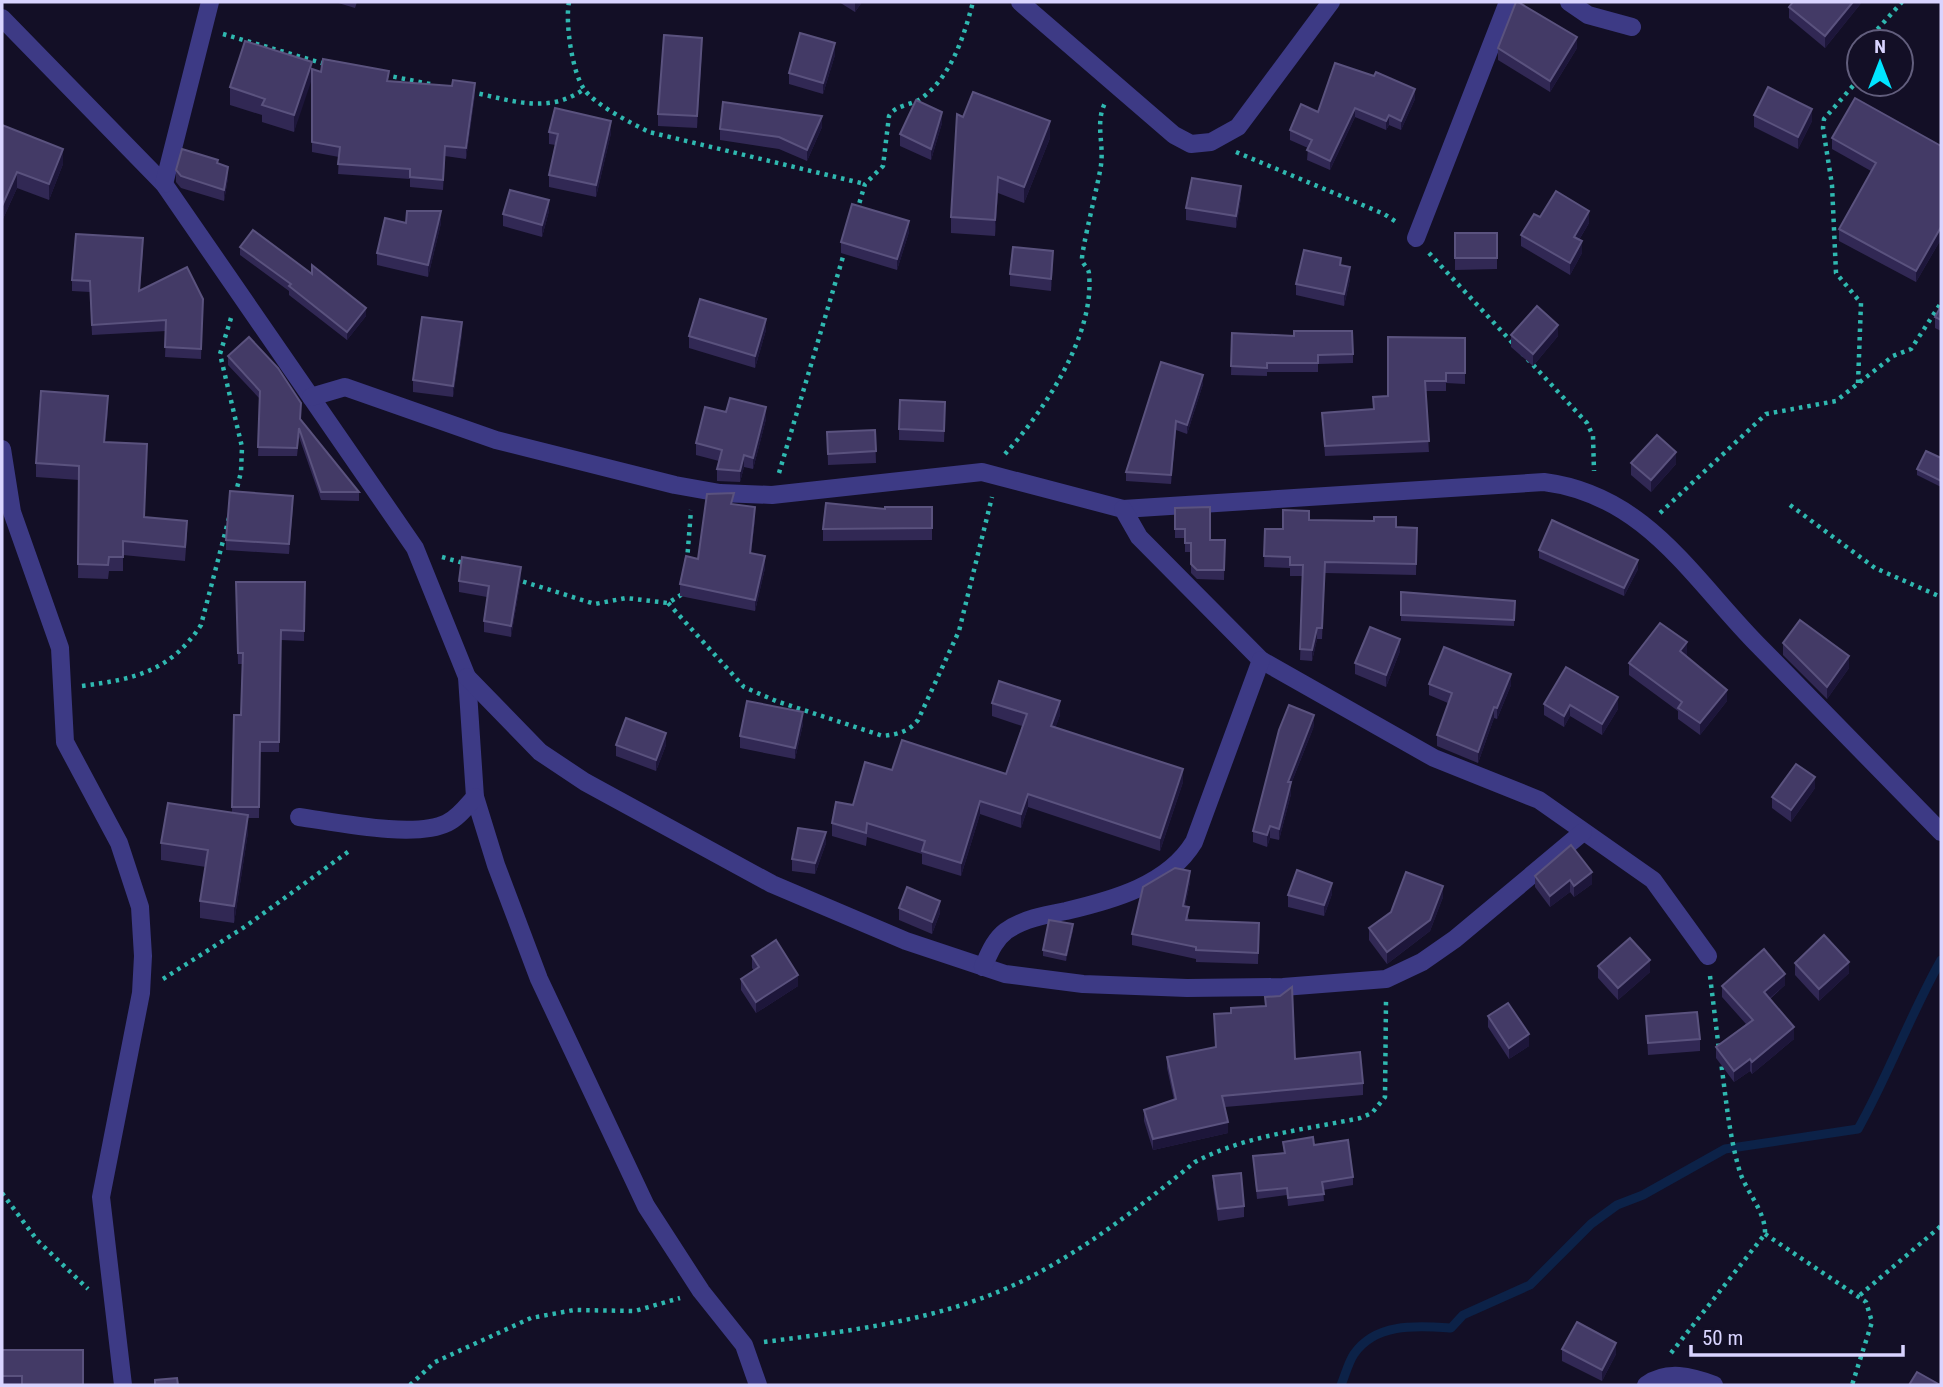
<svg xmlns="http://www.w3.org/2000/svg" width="1943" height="1387" viewBox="0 0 1943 1387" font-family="'Roboto Condensed',sans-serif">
<rect width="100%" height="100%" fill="#130f26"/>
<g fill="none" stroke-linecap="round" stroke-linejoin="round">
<!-- stream -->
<path stroke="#0c2248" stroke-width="9" d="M1341 1385C1345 1376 1348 1363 1354 1354 1376 1322 1418 1326 1451 1328L1463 1315 1530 1285 1591 1224 1617 1205 1643 1195 1725 1149 1858 1129C1889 1074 1910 1015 1941 960"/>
<!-- path -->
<g stroke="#2fb8b0" stroke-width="4.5" stroke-dasharray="3.5 5" stroke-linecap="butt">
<path d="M569 2C565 22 572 72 584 89 595 105 631 123 649 132L865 184"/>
<path d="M223 34 325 64"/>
<path d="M1866 42 1902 2"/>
<path d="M385 75 435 85"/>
<path d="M471 92C511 100 548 115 584 89"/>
<path d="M1236 152 1384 214 1398 223"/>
<path d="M857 211 865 184 883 166 889 116C895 105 912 105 922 98 952 75 964 36 973 2"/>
<path d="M1429 253 1587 423 1593 436 1594 471"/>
<path d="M231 318 220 354 242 447 241 472 235 496"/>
<path d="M1858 383 1861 303 1836 273 1832 185 1823 128 1824 119 1859 79"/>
<path d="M1005 454C1044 411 1095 335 1089 274 1089 268 1083 265 1082 260 1081 251 1099 181 1101 165 1104 143 1095 123 1105 103"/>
<path d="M779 473 845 250"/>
<path d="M1790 505 1875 568 1941 597"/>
<path d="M1660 513 1766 414 1836 401 1893 356 1911 349 1941 303"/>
<path d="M442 557 467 564"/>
<path d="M687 561 691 510"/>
<path d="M515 579 595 604 626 598 668 603 684 593"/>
<path d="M668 603 744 687 776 701 883 736C898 734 908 732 918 720L959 631 992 497"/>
<path d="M82 686C134 679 170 672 201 625L229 518"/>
<path d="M1710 976 1719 1050"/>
<path d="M163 979 246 926 352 849"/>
<path d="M2 1193 37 1240 88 1289"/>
<path d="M1765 1234 1866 1302 1872 1322 1852 1385"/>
<path d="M1860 1295 1941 1226"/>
<path d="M764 1342C849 1331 935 1321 1014 1285 1077 1256 1141 1206 1195 1162 1246 1135 1304 1130 1360 1118L1372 1113 1385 1097 1386 1001"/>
<path d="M1671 1353 1765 1234C1766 1211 1745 1191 1739 1169 1729 1134 1726 1099 1721 1062"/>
<path d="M410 1385 435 1362 531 1318 574 1310 635 1311 680 1298"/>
</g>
<!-- minor -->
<g stroke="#3d3a85" stroke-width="18">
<path d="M1020 2 1174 135 1191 144 1211 142 1238 127 1331 2"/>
<path d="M1569 2 1588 15 1632 27"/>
<path d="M2 18 164 184 415 548 467 677 475 797 496 865 539 979 646 1206 701 1291 744 1345 758 1385"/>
<path d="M164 184 210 2"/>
<path d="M1416 238 1508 2"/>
<path d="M311 397 345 387 496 440 675 485 720 493 772 495 982 472 1123 509 1544 482C1646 495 1692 578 1758 645 1819 708 1880 770 1941 832"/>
<path d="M2 449 12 512 60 648 65 742 119 843 140 907 143 956 141 993 101 1197 123 1385"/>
<path d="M1123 509 1139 537 1261 660 1434 758 1539 800 1653 880 1708 956"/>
<path d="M467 677 540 752 585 782 772 884 906 941 1005 974 1083 984 1187 988 1283 987 1386 979 1422 962 1455 939 1583 832"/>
<path d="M299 817C335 822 415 839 447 823 458 818 467 806 475 797"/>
<path d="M983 967C989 954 994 940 1006 931 1023 919 1045 915 1066 911 1113 900 1168 885 1194 842L1261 660"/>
<path d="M1646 1385C1667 1370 1691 1376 1714 1385"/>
</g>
</g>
<!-- wall -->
<g fill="#312854">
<path d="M335 2H357L355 8Z"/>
<path d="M839 2H862L855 12Z"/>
<path d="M1862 2 1825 48 1789 18V7Z"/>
<path d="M1498 48H1577L1550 92 1498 60Z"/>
<path d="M702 49 697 128 658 126V114Z"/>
<path d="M835 55 823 94 789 84V73Z"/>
<path d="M312 62 294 132 262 122V115L230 105V87Z"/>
<path d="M312 69 321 72 475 94 466 159 445 156 443 190 410 187V179L338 174 339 157 312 152Z"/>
<path d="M1415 99 1401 130 1389 125 1386 130 1355 117 1330 170 1307 160 1308 148 1290 140V130L1318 112Z"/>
<path d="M1754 115 1812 121 1798 149 1754 127Z"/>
<path d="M963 117 1050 138 1024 203 998 193 995 236 951 233V217Z"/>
<path d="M942 123 931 160 900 146V134Z"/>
<path d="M2 125 63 164 49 200 17 188 2 221Z"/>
<path d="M822 127 807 161 779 149 720 140V129Z"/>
<path d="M549 132 611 133 596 197 549 187V175L556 145 549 144Z"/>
<path d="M1832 138 1941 146V239L1916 282 1839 241V229L1871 171 1832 149Z"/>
<path d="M218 163 228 178 224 201 181 188 176 182V170Z"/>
<path d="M1241 197 1236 228 1186 220V208Z"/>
<path d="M549 211 542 237 503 226V214Z"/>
<path d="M1540 217 1589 223 1579 240 1582 253 1570 275 1521 246V235Z"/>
<path d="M406 223H441L428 277 377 265V253Z"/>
<path d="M909 232 897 270 841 253V242Z"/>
<path d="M1455 233H1497V269L1455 270Z"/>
<path d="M240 247 366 316 347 340 289 295V291L240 255Z"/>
<path d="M143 248 140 290 203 299 201 359 165 357 166 331 92 335 90 292 72 291V280Z"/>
<path d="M1053 262 1051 291 1010 286V274Z"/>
<path d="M1341 265 1350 279 1344 306 1296 295V284Z"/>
<path d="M1941 306V331L1935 328V317Z"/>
<path d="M766 330 755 368 689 348V336Z"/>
<path d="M1232 333 1353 354V363L1318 364V372H1267V376L1231 375Z"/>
<path d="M462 334 453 397 413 392V380Z"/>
<path d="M1511 335 1558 336 1533 366 1511 347Z"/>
<path d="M1465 338V384L1446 383V391H1425L1429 452 1325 456 1322 413 1373 409V397L1388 396Z"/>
<path d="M228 356 301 411 300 420 359 492V501L321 500 299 437 297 456H258L260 399 228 365Z"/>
<path d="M1203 384 1187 434 1176 430 1171 484 1126 481V472Z"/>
<path d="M108 410 105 443 147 458 144 517 187 535 185 561 123 555V571H109L108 579 78 578 79 480 36 477V463Z"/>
<path d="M726 412 766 419 753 469 744 467 740 482 717 481V469L719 461 696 455V443Z"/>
<path d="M945 414 944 442 899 440V429Z"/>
<path d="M875 430 876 463 828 465 827 432Z"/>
<path d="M1941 458V487L1917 475V469Z"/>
<path d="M1631 463 1676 464 1651 492 1631 475Z"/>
<path d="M734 505 755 519 751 553 765 568 755 611 680 596V584L698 559Z"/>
<path d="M293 506 289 554 226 550V540Z"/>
<path d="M932 507V540L823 541V529L885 509Z"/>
<path d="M1175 508 1210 540H1225L1224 580 1197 579 1191 573V552H1185V538H1175Z"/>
<path d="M1309 520 1396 527 1417 528 1416 575 1325 573 1322 639H1317L1312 661 1300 660 1303 576H1290V568L1264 567 1265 529H1283Z"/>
<path d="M1539 550 1638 569 1624 596 1539 558Z"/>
<path d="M521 578 511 637 484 632V621L487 597 459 592V581Z"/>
<path d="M236 582H305L304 641 281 640 279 752H260L259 818H248V832L234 923 200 918V901L206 867 161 860V843L232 812 234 715H241L242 664H238Z"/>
<path d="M1401 592 1515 601 1514 626 1401 621Z"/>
<path d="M1783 643 1849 668 1827 699 1783 655Z"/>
<path d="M1400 651 1386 687 1355 674V663Z"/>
<path d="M1687 654 1686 655 1727 701 1700 735 1678 719V711L1629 675V663Z"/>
<path d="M1429 684 1511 685 1497 719 1494 718 1478 763 1437 746V735L1448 703 1429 695Z"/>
<path d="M992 703 1060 715 1055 728 1183 782 1160 851 1028 807 1021 828 980 814 961 876 922 864V854L867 837 866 846 832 836V823L892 770 1006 774 1022 726 992 716Z"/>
<path d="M1544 704 1618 709 1602 735 1570 716 1564 727 1544 715Z"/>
<path d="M803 724 795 759 740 748V736Z"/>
<path d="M1314 726 1291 784V794L1279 840 1270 838 1267 847 1253 842V831Z"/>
<path d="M616 745H666L656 771 616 756Z"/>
<path d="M1815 788 1791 822 1772 808V797Z"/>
<path d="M826 843 815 874 792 871V859Z"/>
<path d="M1535 876 1592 884 1574 897 1570 892 1550 907 1535 887Z"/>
<path d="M1190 882 1185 906 1189 920 1259 923 1258 964 1196 962V959L1132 945V934Z"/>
<path d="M1332 894 1324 916 1288 907V895Z"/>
<path d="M1443 897 1430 931 1387 964 1369 940V928Z"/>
<path d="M899 908 940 913 932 934 899 920Z"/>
<path d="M1073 930 1066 961 1043 956V950Z"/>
<path d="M752 956 798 986 756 1013 741 990V979L754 971 752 968Z"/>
<path d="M1795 963 1849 973 1819 1001 1795 975Z"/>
<path d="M1598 966 1650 972 1618 1000 1598 978Z"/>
<path d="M1785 985 1770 999 1794 1039 1752 1074 1750 1071 1734 1082 1716 1058V1047L1746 1024 1722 997V986Z"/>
<path d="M1214 1014 1295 1059 1363 1083V1095L1225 1107 1228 1133 1153 1150 1144 1121V1110L1174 1100 1167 1068V1057L1216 1047Z"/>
<path d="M1488 1016 1529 1046 1509 1059 1488 1027Z"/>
<path d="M1646 1016 1700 1039V1051L1648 1055Z"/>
<path d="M1283 1142 1314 1145 1353 1177V1185L1323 1190 1324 1201 1288 1206 1287 1195 1257 1199 1253 1156 1284 1153Z"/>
<path d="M1213 1176 1244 1206V1217L1218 1221 1213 1187Z"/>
<path d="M1562 1349 1616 1354 1602 1381 1562 1361Z"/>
<path d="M2 1350 83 1385H2Z"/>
</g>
<!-- shaded-wall -->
<g fill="#1d163a">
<path d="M855 2H862L855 12Z"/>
<path d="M1853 2H1862L1825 48V36Z"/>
<path d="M1577 37V48L1550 92V81Z"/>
<path d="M702 38V49L697 128V116Z"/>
<path d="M835 43V55L823 94V83Z"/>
<path d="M312 62V79L294 132V115Z"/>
<path d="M475 83V94L466 159V148Z"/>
<path d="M1415 89V99L1401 130V121Z"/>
<path d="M1355 108V117L1330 170V161Z"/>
<path d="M1812 109V121L1798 149V137Z"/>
<path d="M942 112V123L931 160V149Z"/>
<path d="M1389 115V125L1386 130V121Z"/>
<path d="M822 116V127L807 161V150Z"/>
<path d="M611 121V133L596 197V185Z"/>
<path d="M1050 121V138L1024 203V187Z"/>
<path d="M63 149V164L49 200V184Z"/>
<path d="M228 167V178L224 201V190Z"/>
<path d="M17 172V188L2 221V206Z"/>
<path d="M998 177V193L995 236V220Z"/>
<path d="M1241 186V197L1236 228V216Z"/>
<path d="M549 200V211L542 237V225Z"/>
<path d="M441 211V223L428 277V265Z"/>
<path d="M1589 211V223L1574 248V237Z"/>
<path d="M909 221V232L897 270V259Z"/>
<path d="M1941 227V239L1916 282V271Z"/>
<path d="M1582 241V253L1570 275V263Z"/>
<path d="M1053 251V262L1051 291V279Z"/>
<path d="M1350 267V279L1344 306V294Z"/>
<path d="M366 308V316L347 340V332Z"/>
<path d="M766 319V330L755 368V356Z"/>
<path d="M462 322V334L453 397V386Z"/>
<path d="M1558 325V336L1533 366V354Z"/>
<path d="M1203 375V384L1187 434V425Z"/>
<path d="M108 396V410L104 456V442Z"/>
<path d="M766 407V419L753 469V458Z"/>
<path d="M1176 421V430L1171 484V475Z"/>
<path d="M1676 452V464L1651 492V480Z"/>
<path d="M744 455V467L740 482V471Z"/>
<path d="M293 496V506L289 554V544Z"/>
<path d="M755 507V519L750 564V553Z"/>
<path d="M765 556V568L755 611V600Z"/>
<path d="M1638 560V569L1624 596V588Z"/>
<path d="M521 567V578L511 637V626Z"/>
<path d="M1317 628V639L1312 661V650Z"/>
<path d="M1400 639V651L1386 687V675Z"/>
<path d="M1687 642V654L1680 662V651Z"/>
<path d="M1849 656V668L1827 699V687Z"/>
<path d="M1511 674V685L1497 719V708Z"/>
<path d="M1727 690V701L1700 735V723Z"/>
<path d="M1618 697V709L1602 735V724Z"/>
<path d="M1060 701V715L1051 740V726Z"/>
<path d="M1570 705V716L1564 727V716Z"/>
<path d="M1494 707V718L1478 763V752Z"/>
<path d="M803 712V724L795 759V748Z"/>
<path d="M1314 715V726L1291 784V794L1279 840V829L1288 782Z"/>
<path d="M666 733V745L656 771V760Z"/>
<path d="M1183 769V782L1160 851V838Z"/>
<path d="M1815 777V788L1791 822V810Z"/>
<path d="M1028 794V807L1021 828V814Z"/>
<path d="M980 801V814L961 876V863Z"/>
<path d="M248 815V832L234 923V906Z"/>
<path d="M1270 826V838L1267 847V835Z"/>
<path d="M826 832V843L815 874V863Z"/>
<path d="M1190 871V882L1183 917V906Z"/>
<path d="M1592 872V884L1574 897V886Z"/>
<path d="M1570 880V892L1550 907V896Z"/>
<path d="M1332 883V894L1324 916V905Z"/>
<path d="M1443 886V897L1430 931 1387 964V952Z"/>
<path d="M940 901V913L932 934V922Z"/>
<path d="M1073 924V930L1066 961V955Z"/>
<path d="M1650 960V972L1618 1000V988Z"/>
<path d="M1849 962V973L1819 1001V989Z"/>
<path d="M1785 974V985L1764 1003V992Z"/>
<path d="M798 975V986L756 1013V1002Z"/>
<path d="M1794 1027V1039L1752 1074V1062Z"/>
<path d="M1529 1034V1046L1509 1059V1048Z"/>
<path d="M1750 1059V1071L1734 1082V1071Z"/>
<path d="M1228 1122V1133L1153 1150V1139Z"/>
<path d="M1616 1343V1354L1602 1381V1370Z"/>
</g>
<!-- building -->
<g fill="#433a66" stroke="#5a527e" stroke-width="2">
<path d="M1516 2H1518L1577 37 1550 81 1498 48Z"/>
<path d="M1793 2H1853L1825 36 1789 7Z"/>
<path d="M800 33 835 43 823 83 789 73Z"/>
<path d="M664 35 702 38 697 116 658 114Z"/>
<path d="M245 41 312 62 294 115 262 105 265 99 230 87Z"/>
<path d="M323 59 389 71 387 81 452 86 453 80 475 83 466 148 445 146 443 180 410 177V169L338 164 340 147 312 142V69L321 72Z"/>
<path d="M1335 63 1374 76 1376 72 1415 89 1401 121 1389 115 1386 121 1355 108 1330 161 1307 150 1312 140 1290 130 1301 104 1318 112Z"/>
<path d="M1768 87 1812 109 1798 137 1754 115Z"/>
<path d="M973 92 1050 121 1024 187 998 177 995 220 951 217 957 114 963 117Z"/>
<path d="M1855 98 1941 146V227L1916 271 1839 229 1876 163 1832 138Z"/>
<path d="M916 100 942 112 931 149 900 134Z"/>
<path d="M723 102 822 116 807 150 779 137 720 129Z"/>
<path d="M555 108 611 121 596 185 549 175 558 134 549 132Z"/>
<path d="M2 125 63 149 49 184 17 172 2 206Z"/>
<path d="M182 149 218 160 217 163 228 167 224 190 181 176 176 170Z"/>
<path d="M1192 178 1241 186 1236 216 1186 208Z"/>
<path d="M510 190 549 200 542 225 503 214Z"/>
<path d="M1556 191 1589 211 1574 237 1582 241 1570 263 1521 235 1534 214 1540 217Z"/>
<path d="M852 204 909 221 897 259 841 242Z"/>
<path d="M407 211H441L428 265 377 253 385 218 406 223Z"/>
<path d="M253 230 312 274V265L366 308 347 332 289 286 291 284 240 247Z"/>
<rect x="1455" y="233" width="42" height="25"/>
<path d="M76 234 143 238 139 291 187 267 203 299 201 349 165 347 166 320 92 325 90 281 72 280Z"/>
<path d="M1013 247 1053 251 1051 279 1010 274Z"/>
<path d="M1304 250 1341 258 1340 265 1350 267 1344 294 1296 284Z"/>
<path d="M700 299 766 319 755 356 689 336Z"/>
<path d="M1537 306 1558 325 1533 354 1511 335Z"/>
<path d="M1941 306V320L1935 317Z"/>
<path d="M422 317 462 322 453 386 413 380Z"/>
<path d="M1294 331H1352L1353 354 1318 355V363H1267V368L1231 366 1232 333 1294 336Z"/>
<path d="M249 337 278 368 301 403 300 419 359 492H321L299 428 297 448 258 447 260 391 228 356Z"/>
<path d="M1388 337 1465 338V373H1446V381H1425L1429 441 1325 446 1322 413 1374 409 1373 397 1388 396Z"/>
<path d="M1161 362 1203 375 1187 425 1176 421 1171 475 1126 472Z"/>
<path d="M41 391 108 396 104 442 147 444 144 517 187 521 185 547 123 541V557H109L108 565 78 564 79 466 36 463Z"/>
<path d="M730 398 766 407 753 458 744 455 740 471 717 469 722 450 696 443 705 407 726 412Z"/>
<path d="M900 400 945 402 944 431 899 429Z"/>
<path d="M875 430 876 451 828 454 827 432Z"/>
<path d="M1657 435 1676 452 1651 480 1631 463Z"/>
<path d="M1926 451 1941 458V481L1917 469Z"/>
<path d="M230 491 293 496 289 544 226 540Z"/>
<path d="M734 493 731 504 755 507 750 553 765 556 755 600 680 584 686 556 698 559 707 494Z"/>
<path d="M826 503 885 509V507H932V528L823 529Z"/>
<path d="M1210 507V540H1225L1224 570H1197L1191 564V543H1185V529H1175V508Z"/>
<path d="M1283 510 1309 511V520L1374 521V517H1396V527L1417 528 1416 564 1325 562 1322 628H1317L1312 650 1300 649 1303 565H1290V557L1264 556 1265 529H1283Z"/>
<path d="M1552 520 1638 560 1624 588 1539 550Z"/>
<path d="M462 557 521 567 511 626 484 621 489 586 459 581Z"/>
<path d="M236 582H305L304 631 281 630 279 742H260L259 807H232L234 715H241L243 653H238Z"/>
<path d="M1401 592 1515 601 1514 620 1401 615Z"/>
<path d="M1800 620 1849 656 1827 687 1783 643Z"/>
<path d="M1660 623 1687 642 1680 651 1727 690 1700 723 1678 708 1682 702 1629 663Z"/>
<path d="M1370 627 1400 639 1386 675 1355 663Z"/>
<path d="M1444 647 1511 674 1497 708 1494 707 1478 752 1437 735 1452 693 1429 684Z"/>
<path d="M1566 667 1618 697 1602 724 1570 705 1564 716 1544 704Z"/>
<path d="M999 681 1060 701 1051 726 1183 769 1160 838 1028 794 1021 814 980 801 961 863 922 851 925 841 867 823 866 833 832 823 836 802 853 805 865 762 892 770 902 740 1006 774 1027 714 992 703Z"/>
<path d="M747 701 803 712 795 748 740 736Z"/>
<path d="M1289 705 1314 715 1288 782H1291L1279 829 1270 826 1267 835 1253 831 1279 730Z"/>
<path d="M626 718 666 733 656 760 616 745Z"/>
<path d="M1796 764 1815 777 1791 810 1772 797Z"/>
<path d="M168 803 248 815 234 906 200 901 208 850 161 843Z"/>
<path d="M798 828 826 832 815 863 792 859Z"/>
<path d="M1571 845 1592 872 1574 886 1570 880 1550 896 1535 876Z"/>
<path d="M1175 868 1190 871 1183 906 1189 907 1186 920 1259 923 1258 953 1196 950V947L1132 934 1143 887Z"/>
<path d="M1297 870 1332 883 1324 905 1288 895Z"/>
<path d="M1406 872 1443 886 1430 920 1387 952 1369 928 1391 912Z"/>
<path d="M907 887 940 901 932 922 899 908Z"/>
<path d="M1049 920 1073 924 1066 955 1043 950Z"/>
<path d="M1824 935 1849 962 1819 989 1795 963Z"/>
<path d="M1630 938 1650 960 1618 988 1598 966Z"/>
<path d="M776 940 798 975 756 1002 741 979 759 967 752 956Z"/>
<path d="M1764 949 1785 974 1764 992 1794 1027 1752 1062 1750 1059 1734 1071 1716 1047 1753 1020 1722 986Z"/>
<path d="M1292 987 1295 1059 1360 1052 1363 1083 1222 1096 1228 1122 1153 1139 1144 1110 1176 1099 1167 1057 1216 1047 1214 1014 1231 1013V1008L1266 1006 1265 997 1280 996Z"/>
<path d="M1508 1003 1529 1034 1509 1048 1488 1016Z"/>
<path d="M1697 1012 1700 1039 1648 1043 1646 1016Z"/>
<path d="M1313 1137 1314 1145 1348 1140 1353 1177 1322 1182 1324 1194 1288 1198 1287 1188 1257 1191 1253 1156 1285 1153 1283 1142Z"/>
<path d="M1241 1173 1244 1206 1218 1209 1213 1176Z"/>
<path d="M1577 1322 1616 1343 1602 1370 1562 1349Z"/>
<path d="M2 1350H83V1385H22V1376H2Z"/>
<path d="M1917 1372 1940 1385H1909Z"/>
<path d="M177 1378 178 1385H155V1380Z"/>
</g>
<!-- border -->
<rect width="1943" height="1387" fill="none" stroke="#d9d4ff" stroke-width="7"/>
<!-- north arrow -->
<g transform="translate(1880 63)"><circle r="33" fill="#130f26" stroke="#625e7d" stroke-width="2"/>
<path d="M0-5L12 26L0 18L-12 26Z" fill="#00e5ff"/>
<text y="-10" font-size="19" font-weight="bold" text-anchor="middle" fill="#d9d4ff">N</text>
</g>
<!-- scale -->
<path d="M1691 1345v10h212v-10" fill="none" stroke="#d9d4ff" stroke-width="3.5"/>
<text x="1702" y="1345" font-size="21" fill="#d9d4ff" stroke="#130f26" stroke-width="5" paint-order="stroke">50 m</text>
</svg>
